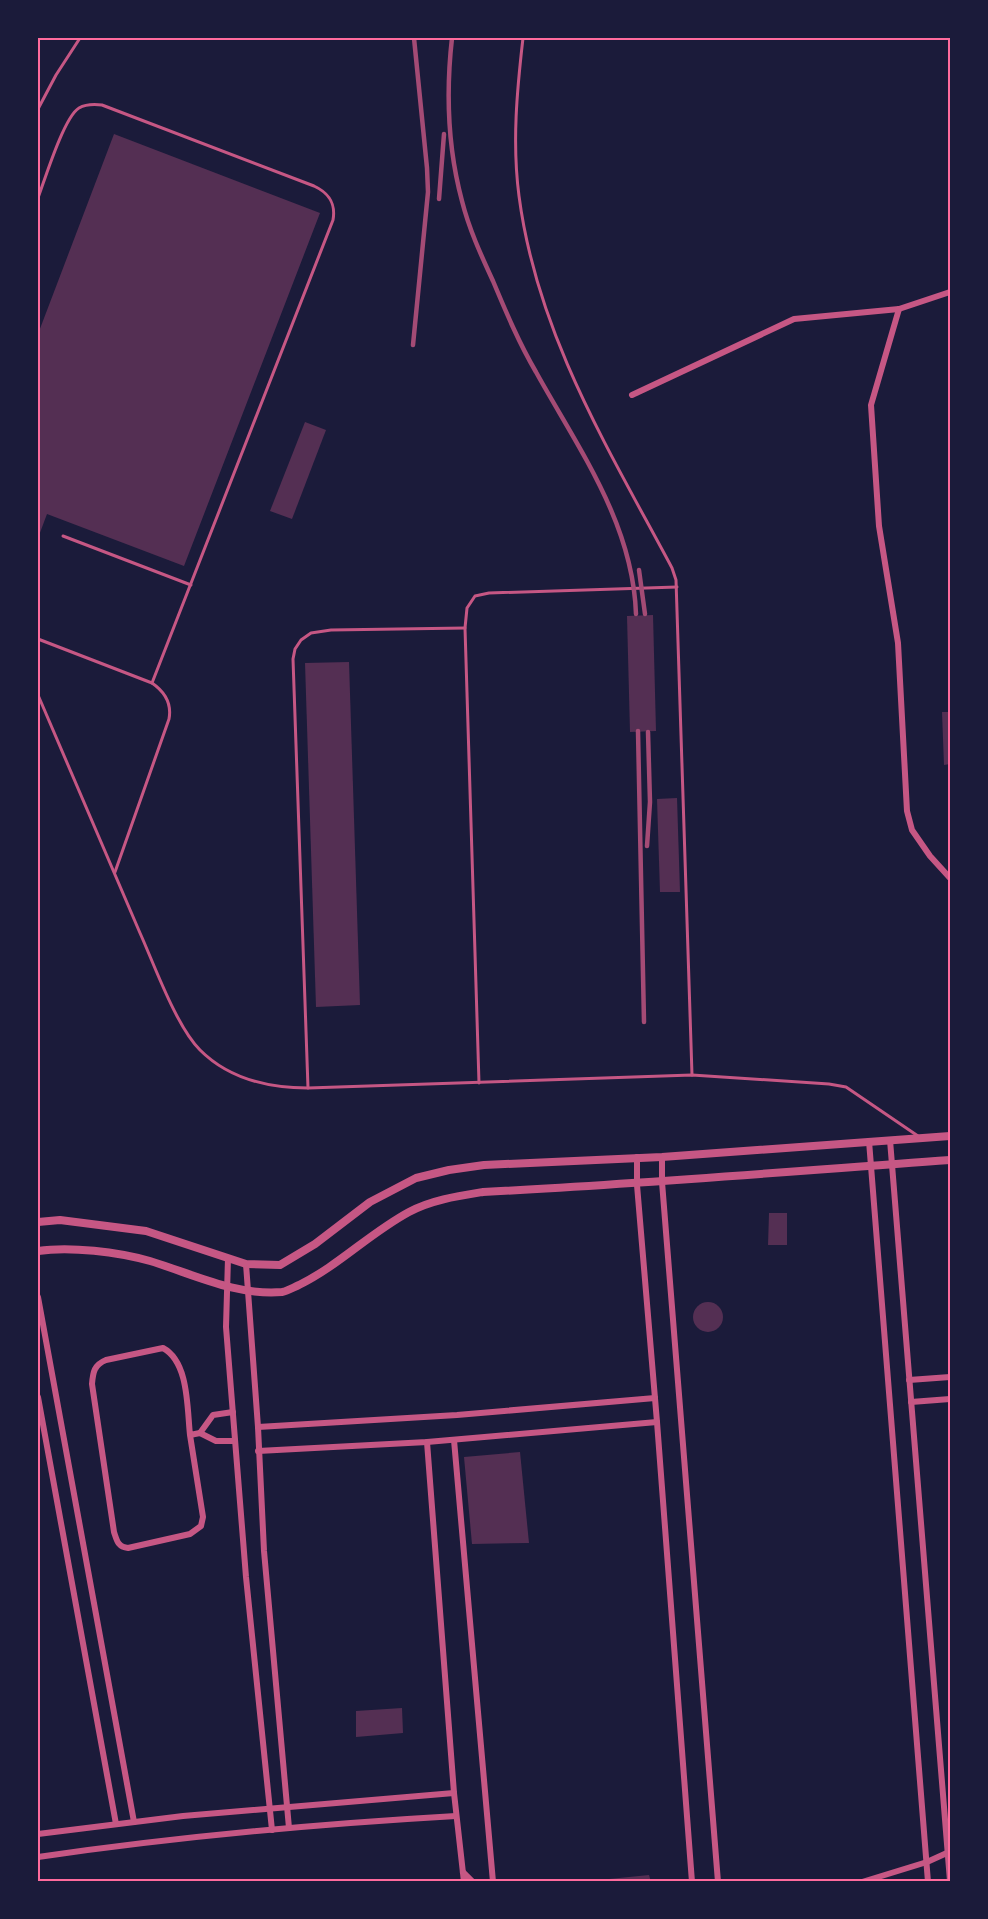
<svg xmlns="http://www.w3.org/2000/svg" width="988" height="1919" viewBox="0 0 988 1919" font-family="Karla,sans-serif">
<rect width="100%" height="100%" fill="#1b1b3a"/>
<!-- building -->
<g fill="#542f53">
<path d="M114 134 320 213 184 566 47 514 38 538V334Z"/>
<path d="M305 422 326 430 292 519 270 511Z"/>
<path d="M653 615 656 731 630 732 627 616Z"/>
<path d="M349 662 360 1005 316 1007 305 663Z"/>
<path d="M942 712H950V764L944 765Z"/>
<path d="M677 798 680 892H660L657 799Z"/>
<path d="M769 1213H787V1245H768Z"/>
<circle cx="708" cy="1317" r="15"/>
<path d="M520 1452 529 1543 472 1544 464 1457Z"/>
<path d="M402 1708 403 1733 356 1737V1711Z"/>
<path d="M649 1875 651 1882H599V1880Z"/>
</g>
<g fill="none" stroke-linecap="round" stroke-linejoin="round">
<!-- service -->
<g stroke="#c65784" stroke-width="3">
<path d="M523 38C517 90 512 143 519 196 537 334 608 448 672 568L676 580 692 1075"/>
<path d="M38 109 56 75 80 38"/>
<path d="M38 198C45 179 64 117 79 108 86 104 94 104 102 105L314 186C329 193 336 203 333 220L152 683"/>
<path d="M63 536 191 585"/>
<path d="M38 639 152 683C165 692 172 703 169 719L115 872"/>
<path d="M38 695C72 774 106 853 140 933 154 964 176 1026 200 1050 229 1079 267 1088 308 1088L692 1075 829 1084 846 1087 918 1136"/>
<path d="M479 1083 465 628 467 608 475 596 489 593 677 587"/>
<path d="M308 1088 293 659 295 649 301 640 311 633 331 630 465 628"/>
</g>
<!-- minor -->
<g stroke="#c65784" stroke-width="6">
<path d="M899 309 871 405 879 526 898 643 907 811 912 830 930 856 950 878"/>
<path d="M632 395 794 319 899 309 950 292"/>
<path d="M890 1140 950 1881"/>
<path d="M869 1141 928 1882"/>
<path d="M637 1157V1185L657 1422 692 1882"/>
<path d="M662 1157V1182L718 1882"/>
<path d="M228 1258 226 1327 246 1577 272 1830"/>
<path d="M246 1264 258 1427 264 1551 289 1828"/>
<path d="M38 1297 134 1822"/>
<path d="M909 1380 950 1377"/>
<path d="M38 1397 116 1824"/>
<path d="M911 1402 950 1399"/>
<path d="M233 1412 213 1415 200 1433 216 1441H235"/>
<path d="M258 1427 457 1415 655 1398"/>
<path d="M190 1435C187 1408 189 1362 163 1348L106 1360C94 1365 93 1372 92 1384L114 1532C117 1541 118 1547 128 1548L190 1534 201 1526 203 1517 190 1435 200 1433"/>
<path d="M454 1440 493 1882"/>
<path d="M427 1442 454 1793 464 1882"/>
<path d="M258 1451 427 1442 657 1422"/>
<path d="M38 1834 183 1816 454 1793"/>
<path d="M38 1857C176 1837 316 1824 456 1816"/>
<path d="M463 1872 473 1882"/>
<path d="M862 1882 927 1862 949 1852"/>
</g>
<!-- tertiary -->
<g stroke="#c65784" stroke-width="8">
<path d="M38 1222 60 1220 146 1231 246 1264 280 1265 315 1244 370 1202 416 1178 449 1170 484 1165 662 1157 950 1136"/>
<path d="M38 1251C70 1246 118 1252 150 1261 193 1274 236 1296 282 1292 288 1291 294 1287 299 1285 338 1266 370 1233 409 1212 431 1200 458 1196 483 1192 639 1184 795 1171 950 1160"/>
</g>
<!-- rail -->
<g stroke="#a44b75" stroke-width="4.5">
<path d="M452 38C446 91 448 149 462 201 469 229 481 255 493 281 506 312 519 343 536 372 578 448 633 523 636 614"/>
<path d="M439 199 444 134"/>
<path d="M413 345 428 192 427 168 414 38"/>
<path d="M639 570 645 614"/>
<path d="M638 731 644 1022"/>
<path d="M647 846 650 802 648 732"/>
</g>
</g>
<!-- border -->
<rect width="988" height="1919" fill="none" stroke="#1b1b3a" stroke-width="78"/>
<rect x="39" y="39" width="910" height="1841" fill="none" stroke="#ff6b9d" stroke-width="2"/>
</svg>
